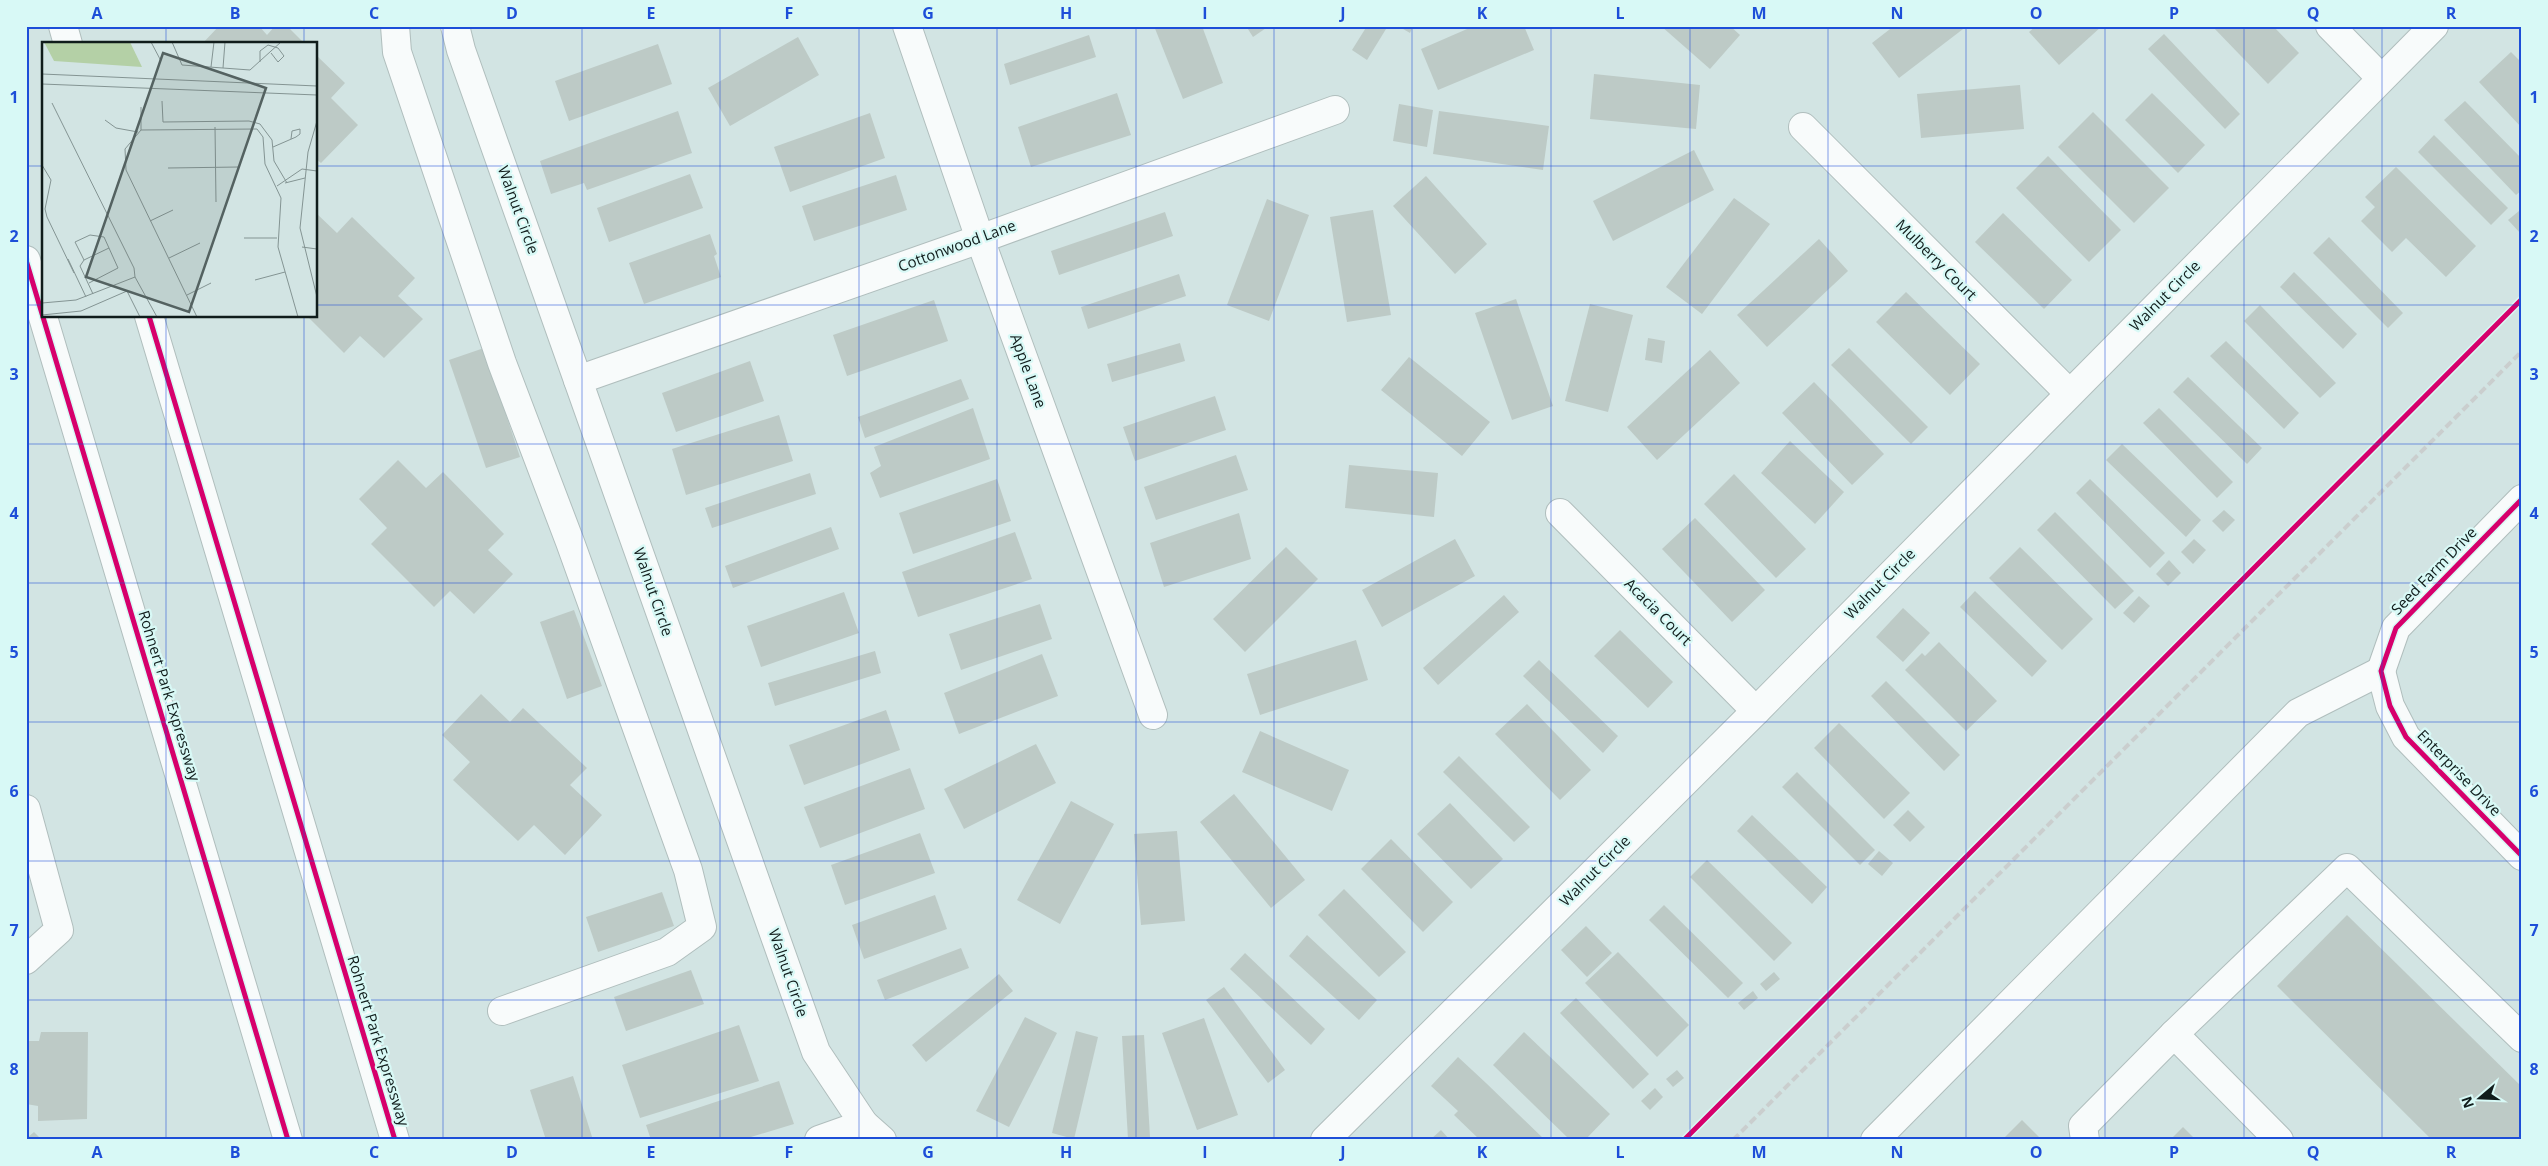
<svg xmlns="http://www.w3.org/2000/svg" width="2548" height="1166" viewBox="0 0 2548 1166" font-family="'Open Sans',sans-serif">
<rect width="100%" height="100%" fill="#d2e4e3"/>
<!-- building -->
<g fill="#bdcac6">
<path d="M219 26H259L267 35 275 26H287L305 44H202Z"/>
<path d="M1154 26H1202L1223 83 1183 99Z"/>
<path d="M1246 26H1269L1253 37Z"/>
<path d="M1367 26H1382L1386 29 1367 60 1352 50Z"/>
<path d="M1398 26H1413L1410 33Z"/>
<path d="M1474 26H1524L1534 50 1438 90 1421 49Z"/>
<path d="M1661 26H1730L1740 35 1710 69Z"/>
<path d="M1894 26H1967L1899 78 1872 43Z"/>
<path d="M2036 26H2102L2059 65 2029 32Z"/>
<path d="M2212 26H2273L2299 53 2268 84Z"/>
<path d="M2164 34 2240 114 2225 129 2148 49Z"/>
<path d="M1089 35 1096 57 1010 85 1004 64Z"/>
<path d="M798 37 819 75 730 126 708 88Z"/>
<path d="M658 44 672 84 569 121 555 81Z"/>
<path d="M2511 52 2522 63V128L2479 82Z"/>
<path d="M316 55 345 83 331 98 358 125 321 163 316 159Z"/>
<path d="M1594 74 1700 85 1696 129 1590 119Z"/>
<path d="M2020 85 2024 129 1921 138 1917 94Z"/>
<path d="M1117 93 1131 135 1031 167 1018 127Z"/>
<path d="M2152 93 2205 145 2178 173 2125 120Z"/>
<path d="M2465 101 2522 159V190L2516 195 2444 120Z"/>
<path d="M1399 104 1433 110 1427 147 1393 141Z"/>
<path d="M678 111 692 153 587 190 584 183 551 194 540 161Z"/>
<path d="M1439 111 1549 126 1543 170 1433 154Z"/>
<path d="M2093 112 2169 188 2134 223 2058 147Z"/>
<path d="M870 113 885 158 790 192 774 147Z"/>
<path d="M2434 135 2508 208 2491 225 2418 152Z"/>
<path d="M1694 150 1714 190 1613 241 1593 201Z"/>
<path d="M2048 156 2121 230 2089 262 2016 188Z"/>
<path d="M2396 167 2476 246 2446 277 2406 238 2392 252 2361 221 2375 207 2365 197Z"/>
<path d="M690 174 703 208 609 242 597 208Z"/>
<path d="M896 175 907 210 814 241 802 206Z"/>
<path d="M1426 176 1487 244 1455 274 1393 206Z"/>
<path d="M1734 198 1770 224 1702 314 1666 287Z"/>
<path d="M1267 199 1309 215 1269 321 1227 305Z"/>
<path d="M1373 210 1391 315 1347 322 1330 217Z"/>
<path d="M2519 211 2522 214V235L2508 220Z"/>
<path d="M1165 212 1173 236 1059 275 1051 251Z"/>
<path d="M316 213 337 233 352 217 415 278 398 296 423 319 384 358 360 336 344 353 307 316H316Z"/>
<path d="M2003 213 2072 280 2044 309 1975 242Z"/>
<path d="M710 234 717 254 714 256 721 277 644 304 629 263Z"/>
<path d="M2329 237 2403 313 2388 328 2313 253Z"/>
<path d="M1819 239 1848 271 1767 347 1737 315Z"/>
<path d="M2294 272 2357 334 2343 349 2280 287Z"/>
<path d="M1179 274 1186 296 1088 329 1081 307Z"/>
<path d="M1906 292 1980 364 1950 395 1876 322Z"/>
<path d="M1516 299 1553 406 1512 420 1475 313Z"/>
<path d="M934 300 948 341 847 376 833 335Z"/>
<path d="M1590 304 1633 315 1608 412 1565 401Z"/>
<path d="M2260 305 2336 383 2320 398 2244 321Z"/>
<path d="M1648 338 1665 341 1662 363 1645 360Z"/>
<path d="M2226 341 2299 413 2284 429 2210 356Z"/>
<path d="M1180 343 1185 361 1112 382 1107 364Z"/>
<path d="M484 348 520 457 486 468 449 360Z"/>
<path d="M1849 348 1928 427 1911 444 1831 365Z"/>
<path d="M1710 350 1740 383 1657 460 1627 427Z"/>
<path d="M1409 357 1490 422 1462 456 1381 390Z"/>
<path d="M750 361 764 401 676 432 662 393Z"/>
<path d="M2188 377 2262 448 2247 464 2173 392Z"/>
<path d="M961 379 969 399 865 438 858 417Z"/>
<path d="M1814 382 1884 454 1852 485 1782 413Z"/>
<path d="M1215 396 1226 430 1135 461 1123 427Z"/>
<path d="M973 408 990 459 880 498 870 473 881 466 874 447Z"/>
<path d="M2159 408 2233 482 2217 498 2143 423Z"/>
<path d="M779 415 793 461 686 495 672 449Z"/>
<path d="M1790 441 1844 492 1815 524 1761 473Z"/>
<path d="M2122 444 2201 520 2186 537 2106 460Z"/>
<path d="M1236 455 1248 490 1156 520 1144 487Z"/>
<path d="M398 460 426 488 443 472 504 534 488 550 513 574 474 614 450 591 434 607 371 544 387 528 359 499Z"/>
<path d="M1349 465 1438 473 1434 517 1345 508Z"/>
<path d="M810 473 816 494 712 528 705 508Z"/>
<path d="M1734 474 1806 549 1776 578 1704 504Z"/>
<path d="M997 479 1011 521 913 554 899 513Z"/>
<path d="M2090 479 2165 553 2150 568 2076 493Z"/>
<path d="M2224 510 2235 520 2223 532 2212 521Z"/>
<path d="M2055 512 2134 591 2115 609 2037 530Z"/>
<path d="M1239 513 1251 559 1164 587 1150 543Z"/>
<path d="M1695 518 1765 590 1732 622 1662 549Z"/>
<path d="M831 527 839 549 733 588 725 566Z"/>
<path d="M1015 532 1032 579 918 617 902 572Z"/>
<path d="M1455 539 1475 576 1382 627 1362 590Z"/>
<path d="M2194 539 2206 550 2193 564 2181 552Z"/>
<path d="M1286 547 1318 579 1245 652 1213 619Z"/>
<path d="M2020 547 2093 619 2062 650 1989 578Z"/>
<path d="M2169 560 2181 573 2168 586 2156 574Z"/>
<path d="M1975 591 2047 661 2032 677 1960 607Z"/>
<path d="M844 592 859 633 761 667 747 626Z"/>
<path d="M1504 595 1519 612 1438 685 1423 668Z"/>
<path d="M2139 596 2150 606 2134 623 2123 613Z"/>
<path d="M1040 604 1052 639 961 670 949 634Z"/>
<path d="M1903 608 1930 633 1903 662 1876 637Z"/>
<path d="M574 610 602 686 567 699 540 622Z"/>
<path d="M1620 630 1673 682 1648 708 1594 656Z"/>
<path d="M1356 640 1368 680 1260 715 1247 674Z"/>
<path d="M1939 642 1997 701 1966 731 1905 670 1922 653 1925 656Z"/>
<path d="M875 651 881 673 775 706 768 683Z"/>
<path d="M1042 654 1058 696 959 734 944 693Z"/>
<path d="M1539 660 1618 736 1603 753 1523 676Z"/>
<path d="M1886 681 1960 755 1944 771 1871 696Z"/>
<path d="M481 694 510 722 523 708 587 768 570 785 602 815 565 855 534 825 518 841 453 780 470 762 442 735Z"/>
<path d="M1527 704 1591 770 1560 800 1495 734Z"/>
<path d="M886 710 900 750 804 785 789 745Z"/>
<path d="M1839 723 1910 793 1884 819 1814 748Z"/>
<path d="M1260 731 1349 770 1332 811 1242 772Z"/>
<path d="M1036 744 1056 783 964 829 944 789Z"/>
<path d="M1459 756 1530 827 1514 842 1443 772Z"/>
<path d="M910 768 925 809 820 848 804 807Z"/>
<path d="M1797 772 1875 850 1860 865 1782 787Z"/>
<path d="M1234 794 1305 880 1271 908 1200 822Z"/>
<path d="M1071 801 1114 824 1060 924 1017 900Z"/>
<path d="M1450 803 1503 859 1471 889 1417 834Z"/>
<path d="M1908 810 1925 827 1910 842 1893 825Z"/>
<path d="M1752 815 1827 887 1812 904 1737 831Z"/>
<path d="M1177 831 1185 921 1141 925 1134 834Z"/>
<path d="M920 833 935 873 845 905 831 865Z"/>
<path d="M1391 839 1453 902 1423 932 1361 869Z"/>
<path d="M1879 851 1893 863 1882 876 1868 864Z"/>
<path d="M1707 860 1792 943 1774 961 1690 877Z"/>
<path d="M1344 889 1406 952 1379 977 1318 915Z"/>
<path d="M662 892 674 926 598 952 586 917Z"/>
<path d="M935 895 947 929 864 959 852 925Z"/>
<path d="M1664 905 1743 983 1728 998 1649 920Z"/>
<path d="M2347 915 2522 1087V1140H2432L2277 986Z"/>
<path d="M1586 926 1612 953 1587 977 1561 950Z"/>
<path d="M1307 935 1377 1000 1359 1020 1289 956Z"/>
<path d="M961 948 969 968 885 1000 877 980Z"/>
<path d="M1618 952 1689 1025 1657 1057 1585 983Z"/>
<path d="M1245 953 1325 1029 1311 1045 1230 969Z"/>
<path d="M691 970 704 1004 626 1031 614 997Z"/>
<path d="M1774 972 1780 979 1766 991 1760 984Z"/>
<path d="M999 974 1013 991 926 1062 912 1045Z"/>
<path d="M1224 987 1285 1070 1268 1083 1206 1000Z"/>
<path d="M1753 991 1758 998 1744 1010 1738 1003Z"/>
<path d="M1576 998 1649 1074 1633 1089 1560 1013Z"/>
<path d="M1025 1017 1057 1033 1009 1127 976 1111Z"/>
<path d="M1204 1018 1238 1115 1197 1130 1162 1033Z"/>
<path d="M739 1025 759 1081 640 1118 622 1065Z"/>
<path d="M1076 1031 1098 1037 1074 1139 1052 1133Z"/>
<path d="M41 1032H88L87 1119 38 1121V1106L26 1104V1041H39Z"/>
<path d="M1524 1032 1610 1114 1585 1140H1570L1493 1065Z"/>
<path d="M1144 1035 1150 1137 1128 1139 1122 1036Z"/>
<path d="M1458 1057 1486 1083 1545 1140H1480L1454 1115 1458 1111 1431 1086Z"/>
<path d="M1677 1070 1684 1078 1673 1087 1666 1079Z"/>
<path d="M573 1076 593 1140H546L530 1090Z"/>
<path d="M779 1081 794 1124 741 1140H651L646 1125Z"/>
<path d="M1655 1088 1663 1097 1650 1110 1641 1101Z"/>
<path d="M2022 1120 2042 1140H2002Z"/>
<path d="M2183 1127 2196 1140H2170Z"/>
<path d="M1441 1130 1450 1140H1430Z"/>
<path d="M34 1132 42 1140H26V1139Z"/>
</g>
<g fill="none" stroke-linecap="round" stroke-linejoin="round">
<!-- minor casing -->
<g stroke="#b0bebd" stroke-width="30">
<g id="minor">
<path d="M395 26 397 52 502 363 570 542 688 870 702 927 667 952 502 1011"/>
<path d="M455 26 461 50 816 1052 864 1124 882 1140"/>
<path d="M907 26 980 239 1153 715"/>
<path d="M2330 26 2381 78"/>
<path d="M1803 127 2069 393"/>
<path d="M578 380 980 239 1335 110"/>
<path d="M1560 513 1756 711"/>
<path d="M2381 671 2390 706 2406 737 2522 856"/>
<path d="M2381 671 2396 628 2522 499"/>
<path d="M26 809 59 930 26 960"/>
<path d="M2174 1034 2279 1140"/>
<path d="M819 1140 864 1124"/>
<path d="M1325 1140 1756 711 2434 26"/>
<path d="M1875 1140 2298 713 2381 671"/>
<path d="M2085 1140 2083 1126 2174 1034 2347 868 2522 1038"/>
</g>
</g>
<!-- major casing -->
<g stroke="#b0bebd" stroke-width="30">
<g id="major">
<path d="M63 26 68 44"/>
<path d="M26 260 288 1140"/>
<path d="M149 316 395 1140"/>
</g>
</g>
<!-- minor -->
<use href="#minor" stroke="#f8fbfb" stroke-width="28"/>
<!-- major -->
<use href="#major" stroke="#f8fbfb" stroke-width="28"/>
<!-- rail -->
<path stroke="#cacece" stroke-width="4" stroke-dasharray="8 4" stroke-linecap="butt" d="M1733 1140 2522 351"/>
<!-- cycleway casing -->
<g stroke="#d8f9f6" stroke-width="8">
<g id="cycleway">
<path d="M26 260 288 1140"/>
<path d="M149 316 395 1140"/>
<path d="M2522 499 2396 628 2381 671 2390 706 2406 737 2522 856"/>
<path d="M1684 1140 2522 299"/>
</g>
</g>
<!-- cycleway -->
<use href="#cycleway" stroke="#d6006c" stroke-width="5"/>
</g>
<!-- grid -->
<path fill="none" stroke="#1d4ed8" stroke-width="1" stroke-opacity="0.55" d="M166 26V44M304 26V44M443 26V1140M582 26V1140M720 26V1140M859 26V1140M997 26V1140M1136 26V1140M1274 26V1140M1412 26V1140M1551 26V1140M1690 26V1140M1828 26V1140M1966 26V1140M2105 26V1140M2244 26V1140M2382 26V1140M26 166H44M316 166H2522M26 305H44M316 305H2522M166 316V1140M304 316V1140M26 444H2522M26 583H2522M26 722H2522M26 861H2522M26 1000H2522"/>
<g text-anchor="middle" stroke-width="4.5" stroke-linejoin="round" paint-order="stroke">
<!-- street labels -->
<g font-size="15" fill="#101c1b" stroke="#d8f9f6">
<text transform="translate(518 210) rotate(70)" y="5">Walnut Circle</text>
<text transform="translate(957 246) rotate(-20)" y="5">Cottonwood Lane</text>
<text transform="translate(1936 260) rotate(45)" y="5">Mulberry Court</text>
<text transform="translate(2165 296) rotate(-45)" y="5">Walnut Circle</text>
<text transform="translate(1028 371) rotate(70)" y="5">Apple Lane</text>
<text transform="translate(2434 571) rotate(-46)" y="5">Seed Farm Drive</text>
<text transform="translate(1880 584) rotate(-45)" y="5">Walnut Circle</text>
<text transform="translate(653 592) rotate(71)" y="5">Walnut Circle</text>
<text transform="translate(1658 612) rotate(45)" y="5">Acacia Court</text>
<text transform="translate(169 696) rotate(73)" y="5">Rohnert Park Expressway</text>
<text transform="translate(2459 773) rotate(46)" y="5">Enterprise Drive</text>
<text transform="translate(1595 871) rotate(-45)" y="5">Walnut Circle</text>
<text transform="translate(788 973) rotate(71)" y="5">Walnut Circle</text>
<text transform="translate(378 1041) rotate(73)" y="5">Rohnert Park Expressway</text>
</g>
</g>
<!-- overview -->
<g transform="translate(42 42)">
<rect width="275" height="275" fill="#d2e4e3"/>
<path d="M2 0H88L100 25 12 19Z" fill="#b4d0a6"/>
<path fill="none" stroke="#849493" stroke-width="1" d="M109 0 119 19M130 0 140 23 208 28 239 0M218 20V9L226 3 236 6 242 14 236 20 229 11M169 25 172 0M181 26 183 0M0 32 275 44M0 42 275 53M120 59 121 80 207 79 218 82 230 98 232 119 245 141M10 61 92 226 93 235M99 65V88M63 78 74 86 96 90M275 79 266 110 258 186 275 255M173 85 174 160M231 105 254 95 258 92V87L250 89 249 97M0 123 9 138 3 167 5 175 32 231M126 126 197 125M243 141 263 136M235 144 260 127 275 129M108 179 131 168M202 196H235M260 205 275 207M127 216 158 201M26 217 44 255M42 218 67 206M93 235 115 275M213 238 243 230M47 241 76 226 62 195 48 193 33 200 42 218 38 224 51 252M145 253 169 241M0 261 34 258 93 235M0 273 39 269 85 249 98 275M155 275 84 128 83 107 99 88 215 87 221 95 223 122 239 156 236 205 256 275"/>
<path fill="#546261" fill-opacity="0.15" stroke="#546261" stroke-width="2.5" d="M121 11 224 46 147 270 44 235Z"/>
<rect width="275" height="275" fill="none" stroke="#101c1b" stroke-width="2.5"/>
</g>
<!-- border -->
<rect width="2548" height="1166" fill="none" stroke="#d8f9f6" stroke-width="55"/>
<!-- north arrow -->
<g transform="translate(2480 1098) rotate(251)" stroke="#d8f9f6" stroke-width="4" paint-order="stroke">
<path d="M0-4L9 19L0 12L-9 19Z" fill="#101c1b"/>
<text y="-8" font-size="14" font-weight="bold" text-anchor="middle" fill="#101c1b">N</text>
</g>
<rect x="28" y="28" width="2492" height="1110" fill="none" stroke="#1d4ed8" stroke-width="2"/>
<g font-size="16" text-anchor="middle" font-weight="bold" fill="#1d4ed8">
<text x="97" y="19">A</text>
<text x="235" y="19">B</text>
<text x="374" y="19">C</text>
<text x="512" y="19">D</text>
<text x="651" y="19">E</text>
<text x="789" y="19">F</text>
<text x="928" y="19">G</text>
<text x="1066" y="19">H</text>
<text x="1205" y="19">I</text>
<text x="1343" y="19">J</text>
<text x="1482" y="19">K</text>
<text x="1620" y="19">L</text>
<text x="1759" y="19">M</text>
<text x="1897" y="19">N</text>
<text x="2036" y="19">O</text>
<text x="2174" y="19">P</text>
<text x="2313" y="19">Q</text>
<text x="2451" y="19">R</text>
<text x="14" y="103">1</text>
<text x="2534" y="103">1</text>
<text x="14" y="242">2</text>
<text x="2534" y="242">2</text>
<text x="14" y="380">3</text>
<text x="2534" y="380">3</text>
<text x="14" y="519">4</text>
<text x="2534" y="519">4</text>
<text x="14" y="658">5</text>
<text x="2534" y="658">5</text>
<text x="14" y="797">6</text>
<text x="2534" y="797">6</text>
<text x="14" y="936">7</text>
<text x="2534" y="936">7</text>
<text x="14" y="1075">8</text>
<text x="2534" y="1075">8</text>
<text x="97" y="1158">A</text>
<text x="235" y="1158">B</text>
<text x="374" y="1158">C</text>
<text x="512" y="1158">D</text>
<text x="651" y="1158">E</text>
<text x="789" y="1158">F</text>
<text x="928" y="1158">G</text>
<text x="1066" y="1158">H</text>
<text x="1205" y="1158">I</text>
<text x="1343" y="1158">J</text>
<text x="1482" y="1158">K</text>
<text x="1620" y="1158">L</text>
<text x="1759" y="1158">M</text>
<text x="1897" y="1158">N</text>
<text x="2036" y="1158">O</text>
<text x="2174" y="1158">P</text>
<text x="2313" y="1158">Q</text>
<text x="2451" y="1158">R</text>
</g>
</svg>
